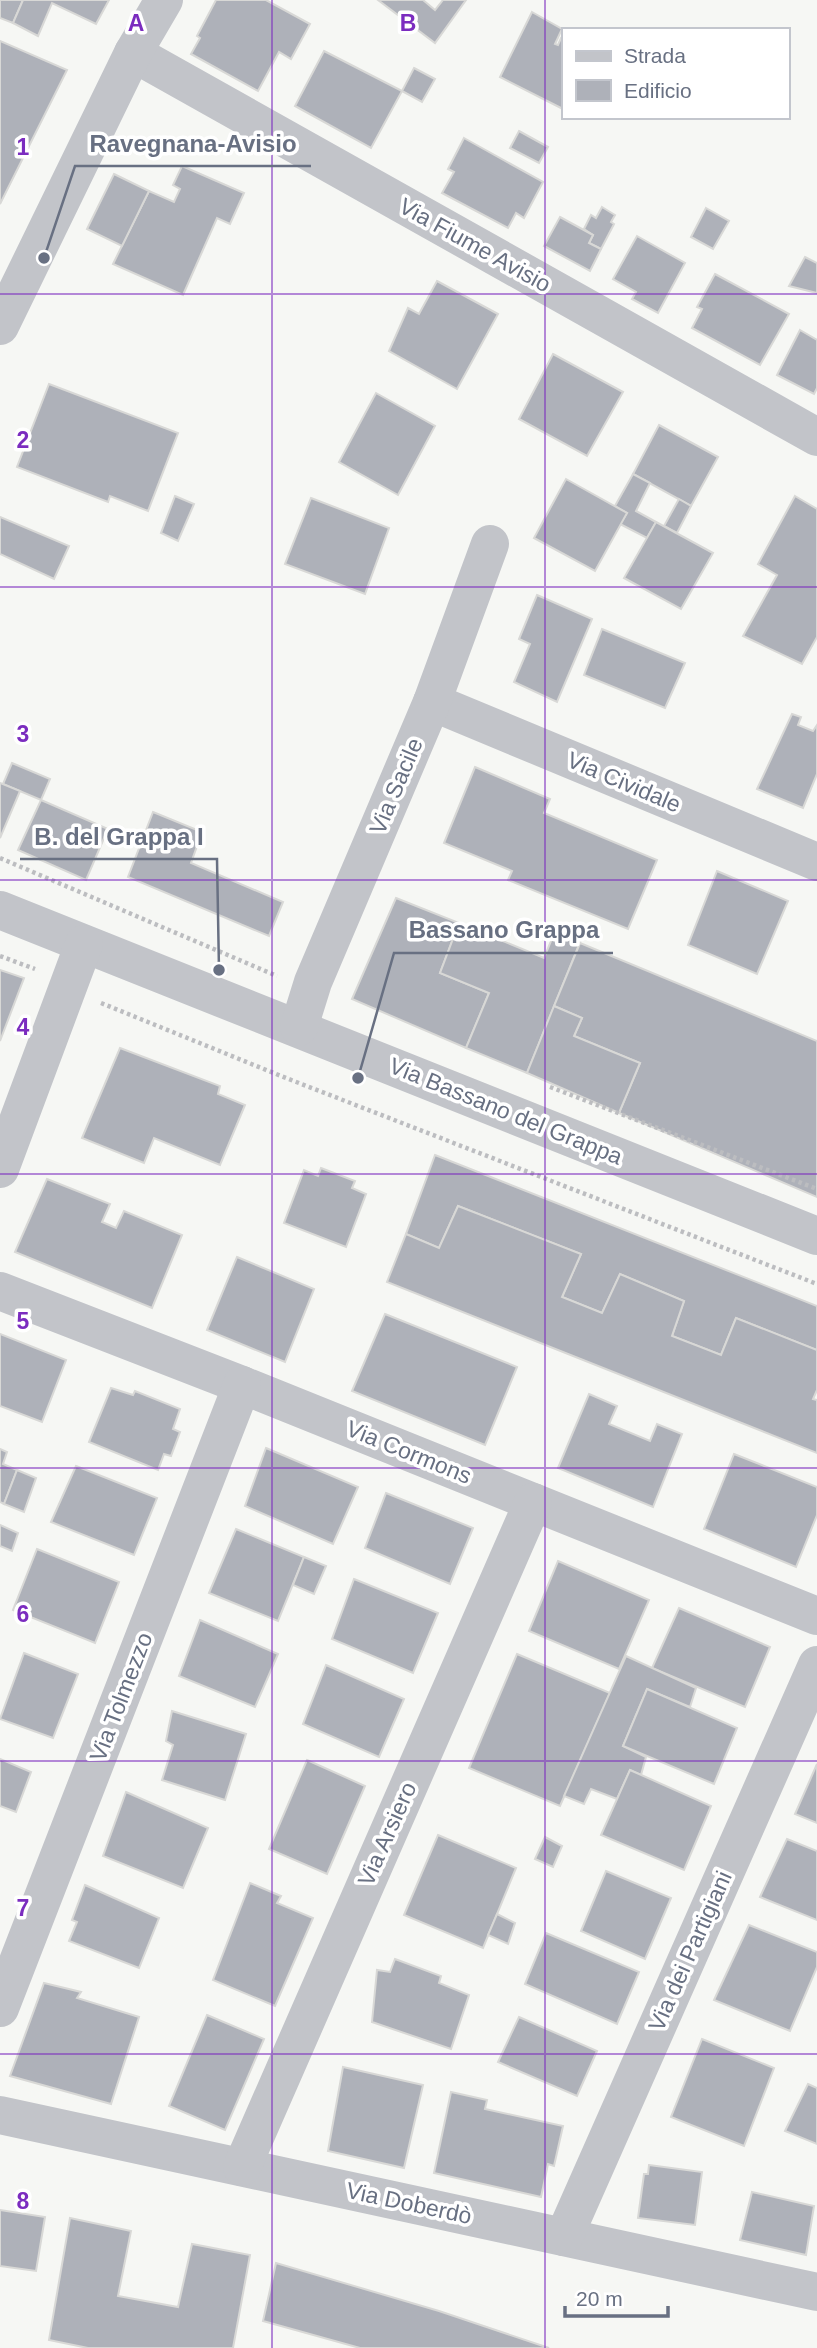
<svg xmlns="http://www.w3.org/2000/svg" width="817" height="2348" viewBox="0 0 817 2348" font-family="Helvetica,sans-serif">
<rect width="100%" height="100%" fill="#f6f7f4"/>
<!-- building -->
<g fill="#aeb1b9" stroke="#d8d8d6" stroke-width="2">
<path d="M0 0H23L13 23 0 18Z"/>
<path d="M23 0H109L96 24 52 3 38 36 13 23Z"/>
<path d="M216 0H266L310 24 291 59 279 52 258 91 191 54 200 38 197 36Z"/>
<path d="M378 0H423L435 10 443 0H466L435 43Z"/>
<path d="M532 12 562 29 555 44 558 45 561 38 563 39V109L500 77Z"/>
<path d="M0 41 67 70 0 204Z"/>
<path d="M324 51 402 91 371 148 295 106Z"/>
<path d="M414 68 435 79 422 102 402 91Z"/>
<path d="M519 131 548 147 539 163 510 148Z"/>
<path d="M464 138 543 182 524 218 516 213 508 228 442 193 454 172 448 169Z"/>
<path d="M182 166 244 193 230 224 217 218 183 295 113 264 149 191 174 202 180 189 173 185Z"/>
<path d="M114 174 149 191 122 246 87 229Z"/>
<path d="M602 207 615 215 611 222 614 224 601 249 589 243 593 235 584 229 591 215 596 218Z"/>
<path d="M706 208 729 221 713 249 691 237Z"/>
<path d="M560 217 593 235 589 243 601 249 590 271 544 246Z"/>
<path d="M637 236 685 263 658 313 632 299 636 292 613 279Z"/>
<path d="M805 257 817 263V293L789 286Z"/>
<path d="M715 274 789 314 760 365 692 328 702 309 697 307Z"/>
<path d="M437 281 498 314 457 389 389 351 408 308 419 314Z"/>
<path d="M800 330 817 340V388L814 394 777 375Z"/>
<path d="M553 354 623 392 587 456 519 419Z"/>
<path d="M49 384 178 433 148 511 110 496 108 502 17 467Z"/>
<path d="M376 393 435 426 398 495 339 462Z"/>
<path d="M659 425 718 457 691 506 633 474Z"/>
<path d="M633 474 650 483 636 511 656 522 647 538 620 524 627 513 615 506Z"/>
<path d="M566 479 627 513 595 571 534 538Z"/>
<path d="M175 496 194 504 178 541 161 533Z"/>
<path d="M795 496 817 509V637L802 664 743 636 777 575 758 564Z"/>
<path d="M311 498 389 528 365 594 285 564Z"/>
<path d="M679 499 691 506 677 533 664 526Z"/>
<path d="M0 517 69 546 54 579 0 554Z"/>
<path d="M656 522 713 553 681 609 624 578Z"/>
<path d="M537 595 592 619 557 702 514 682 530 644 519 639Z"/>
<path d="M602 629 685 663 665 708 584 675Z"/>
<path d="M792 714 801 717 798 725 813 731 817 725V774L803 808 757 789Z"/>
<path d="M12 763 50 779 41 800 3 784Z"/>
<path d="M475 767 550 799 544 813 657 860 628 929 508 880 512 871 444 843Z"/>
<path d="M0 783 20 791 0 838Z"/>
<path d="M41 800 108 829 86 880 18 850Z"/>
<path d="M153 812 202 832 191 863 283 902 269 936 128 877Z"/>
<path d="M717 871 788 901 757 974 688 945Z"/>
<path d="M396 898 459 923 440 973 489 993 466 1048 352 999Z"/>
<path d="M459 923 544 958 558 924 583 935 527 1073 466 1048 489 993 440 973Z"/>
<path d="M580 943 817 1041V1197L619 1113 640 1063 574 1036 582 1018 554 1006Z"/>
<path d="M0 970 24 978 0 1041Z"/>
<path d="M554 1006 582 1018 574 1036 640 1063 619 1113 527 1073Z"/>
<path d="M120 1048 220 1086 218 1094 245 1105 220 1165 154 1138 144 1163 82 1138Z"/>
<path d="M435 1155 817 1306V1350L736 1318 721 1355 672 1336 684 1301 620 1274 602 1313 562 1297 581 1254 458 1206 439 1248 406 1234Z"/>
<path d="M321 1168 355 1181 352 1188 366 1194 346 1247 284 1223 304 1170 318 1176Z"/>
<path d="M47 1179 110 1204 102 1222 116 1228 124 1211 182 1235 152 1308 15 1252Z"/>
<path d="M458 1206 581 1254 562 1297 602 1313 620 1274 684 1301 672 1336 721 1355 736 1318 817 1350V1390L813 1399 817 1400V1453L387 1282 406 1234 439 1248Z"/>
<path d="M237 1257 314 1289 285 1362 207 1330Z"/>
<path d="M385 1314 517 1367 485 1445 352 1391Z"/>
<path d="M0 1334 66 1360 42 1422 0 1406Z"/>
<path d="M111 1388 133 1395 135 1391 180 1409 173 1429 180 1432 171 1456 164 1454 158 1470 89 1442Z"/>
<path d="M589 1394 617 1406 609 1424 650 1441 657 1424 682 1434 653 1507 558 1468Z"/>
<path d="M266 1448 358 1487 333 1544 245 1506Z"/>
<path d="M0 1449 7 1452 3 1464 17 1470 4 1504 0 1502Z"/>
<path d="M734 1454 817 1487V1515L796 1567 704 1529Z"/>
<path d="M76 1466 157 1498 134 1555 51 1522Z"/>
<path d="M17 1470 36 1478 24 1512 4 1504Z"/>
<path d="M386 1493 473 1528 450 1584 365 1548Z"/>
<path d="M0 1525 18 1533 12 1551 0 1546Z"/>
<path d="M236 1529 304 1557 278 1621 209 1593Z"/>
<path d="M37 1549 119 1582 95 1643 13 1610Z"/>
<path d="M304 1557 326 1566 314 1594 293 1585Z"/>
<path d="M558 1561 649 1600 619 1669 529 1631Z"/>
<path d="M354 1579 438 1613 413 1673 332 1639Z"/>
<path d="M679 1608 770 1647 745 1707 652 1668Z"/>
<path d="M200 1620 278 1654 255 1707 179 1676Z"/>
<path d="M24 1653 78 1674 53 1738 0 1719Z"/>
<path d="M517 1654 610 1693 560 1806 469 1768Z"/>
<path d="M626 1656 696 1688 690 1707 647 1689 623 1746 646 1757 641 1775 630 1770 617 1799 591 1789 584 1804 564 1796Z"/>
<path d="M326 1665 404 1699 379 1757 303 1724Z"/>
<path d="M647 1689 737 1728 714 1784 623 1746Z"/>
<path d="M172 1711 246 1734 225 1800 162 1780 173 1745 166 1741Z"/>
<path d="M0 1759 31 1772 16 1812 0 1806Z"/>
<path d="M307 1760 365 1786 327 1874 269 1849Z"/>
<path d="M817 1764V1823L795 1814Z"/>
<path d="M630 1770 711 1806 684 1870 601 1835Z"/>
<path d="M126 1792 208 1828 183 1888 103 1856Z"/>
<path d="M438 1835 516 1868 483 1948 404 1915Z"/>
<path d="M545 1837 562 1846 553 1867 535 1859Z"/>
<path d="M787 1839 817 1851V1920L760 1897Z"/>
<path d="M606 1871 671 1898 645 1959 581 1931Z"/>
<path d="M250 1883 281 1896 277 1903 313 1918 275 2006 213 1980Z"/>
<path d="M85 1885 159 1918 139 1968 69 1941 77 1922 72 1920Z"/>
<path d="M497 1914 515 1923 508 1944 488 1935Z"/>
<path d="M749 1925 817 1952V1967L790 2031 714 2000Z"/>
<path d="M546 1933 639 1972 617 2024 525 1984Z"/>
<path d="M395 1959 441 1976 439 1983 469 1995 451 2049 372 2022 377 1970 390 1972Z"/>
<path d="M44 1983 81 1992 77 1998 139 2017 111 2104 10 2076Z"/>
<path d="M207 2015 264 2039 225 2130 169 2106Z"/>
<path d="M519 2017 597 2051 577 2096 498 2062Z"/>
<path d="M702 2039 774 2068 744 2146 671 2117Z"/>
<path d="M343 2067 423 2085 404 2168 328 2151Z"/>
<path d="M808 2084 817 2088V2144L785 2131Z"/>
<path d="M451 2092 487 2100 485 2109 563 2126 554 2166 548 2164 541 2197 434 2173Z"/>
<path d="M649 2165 702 2172 695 2225 638 2218 644 2174H648Z"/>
<path d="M752 2192 814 2206 806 2255 740 2240Z"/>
<path d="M0 2210 45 2217 36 2271 0 2266Z"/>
<path d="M70 2218 131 2231 118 2296 178 2307 192 2244 250 2255 233 2348H88L49 2340Z"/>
<path d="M276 2263 439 2311 549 2348H360L263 2321Z"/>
</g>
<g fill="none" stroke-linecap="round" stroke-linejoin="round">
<!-- path -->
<g stroke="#bcbdc0" stroke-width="4.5" stroke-dasharray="3.5 3.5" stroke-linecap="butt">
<path d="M0 858 277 976"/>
<path d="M0 956 35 969"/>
<path d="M101 1003 286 1078 817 1284"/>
<path d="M550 1087 817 1189"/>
</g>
<!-- minor -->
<g stroke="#c2c4c9" stroke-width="38">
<path d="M133 53 817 437"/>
<path d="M0 326 133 53 164 0"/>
<path d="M432 702 817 862"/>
<path d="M0 910 817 1236"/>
<path d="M299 1027 313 982 432 702 490 544"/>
<path d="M0 1169 84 944"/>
<path d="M0 1291 242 1385 817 1616"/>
<path d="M0 2008 242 1385"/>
<path d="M0 2115 817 2292"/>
<path d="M242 2167 533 1502"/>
<path d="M564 2237 817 1665"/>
</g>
</g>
<!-- grid -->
<path fill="none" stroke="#7b2cbf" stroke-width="2" stroke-opacity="0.55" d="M272 0V2348M545 0V2348M0 294H817M0 587H817M0 880H817M0 1174H817M0 1468H817M0 1761H817M0 2054H817"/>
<g text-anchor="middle" stroke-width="7" stroke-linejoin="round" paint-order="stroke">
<!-- street labels -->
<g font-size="23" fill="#687082" stroke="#fff">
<text transform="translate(475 245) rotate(29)" y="8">Via Fiume Avisio</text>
<text transform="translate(624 782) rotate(23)" y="8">Via Cividale</text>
<text transform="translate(396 786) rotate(-67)" y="8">Via Sacile</text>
<text transform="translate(506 1111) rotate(22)" y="8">Via Bassano del Grappa</text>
<text transform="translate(409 1452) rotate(22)" y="8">Via Cormons</text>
<text transform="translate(121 1697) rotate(-69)" y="8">Via Tolmezzo</text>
<text transform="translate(387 1834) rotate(-66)" y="8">Via Arsiero</text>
<text transform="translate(690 1951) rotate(-66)" y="8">Via dei Partigiani</text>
<text transform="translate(409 2203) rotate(12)" y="8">Via Doberdò</text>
</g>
</g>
<g font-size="23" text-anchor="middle" font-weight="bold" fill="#7b2cbf" stroke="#fff" stroke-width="7" stroke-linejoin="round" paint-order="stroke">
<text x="136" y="31">A</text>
<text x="408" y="31">B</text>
<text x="23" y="155">1</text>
<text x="23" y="448">2</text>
<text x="23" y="742">3</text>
<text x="23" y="1035">4</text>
<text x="23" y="1329">5</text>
<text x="23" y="1622">6</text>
<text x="23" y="1916">7</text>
<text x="23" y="2209">8</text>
</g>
<!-- callouts -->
<path fill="none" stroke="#687082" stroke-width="2.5" d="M44 258L75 166H311M219 970L217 859H20M358 1078L394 953H613"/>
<g fill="#687082" stroke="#fff" stroke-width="2.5">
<circle cx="44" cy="258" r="7"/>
<circle cx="219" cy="970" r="7"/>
<circle cx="358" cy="1078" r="7"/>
</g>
<g font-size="24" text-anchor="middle" font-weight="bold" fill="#687082" stroke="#fff" stroke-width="7" stroke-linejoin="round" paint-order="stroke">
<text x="193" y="152">Ravegnana-Avisio</text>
<text x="119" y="845">B. del Grappa I</text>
<text x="504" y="938">Bassano Grappa</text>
</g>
<!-- legend -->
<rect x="562" y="28" width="228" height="91" fill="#ffffff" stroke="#c3c6cd" stroke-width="2"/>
<rect x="576" y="51" width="35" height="10" fill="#c2c4c9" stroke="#c3c6cd" stroke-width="2"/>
<text x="624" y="63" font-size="21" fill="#687082">Strada</text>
<rect x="576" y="80" width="35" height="21" fill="#aeb1b9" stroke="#c3c6cd" stroke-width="2"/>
<text x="624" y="98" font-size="21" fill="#687082">Edificio</text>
<!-- scale -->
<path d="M565 2306v10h103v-10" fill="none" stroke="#687082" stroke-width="3.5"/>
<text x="576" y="2306" font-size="21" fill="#687082" stroke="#ffffff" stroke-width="5" paint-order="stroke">20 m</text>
</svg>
